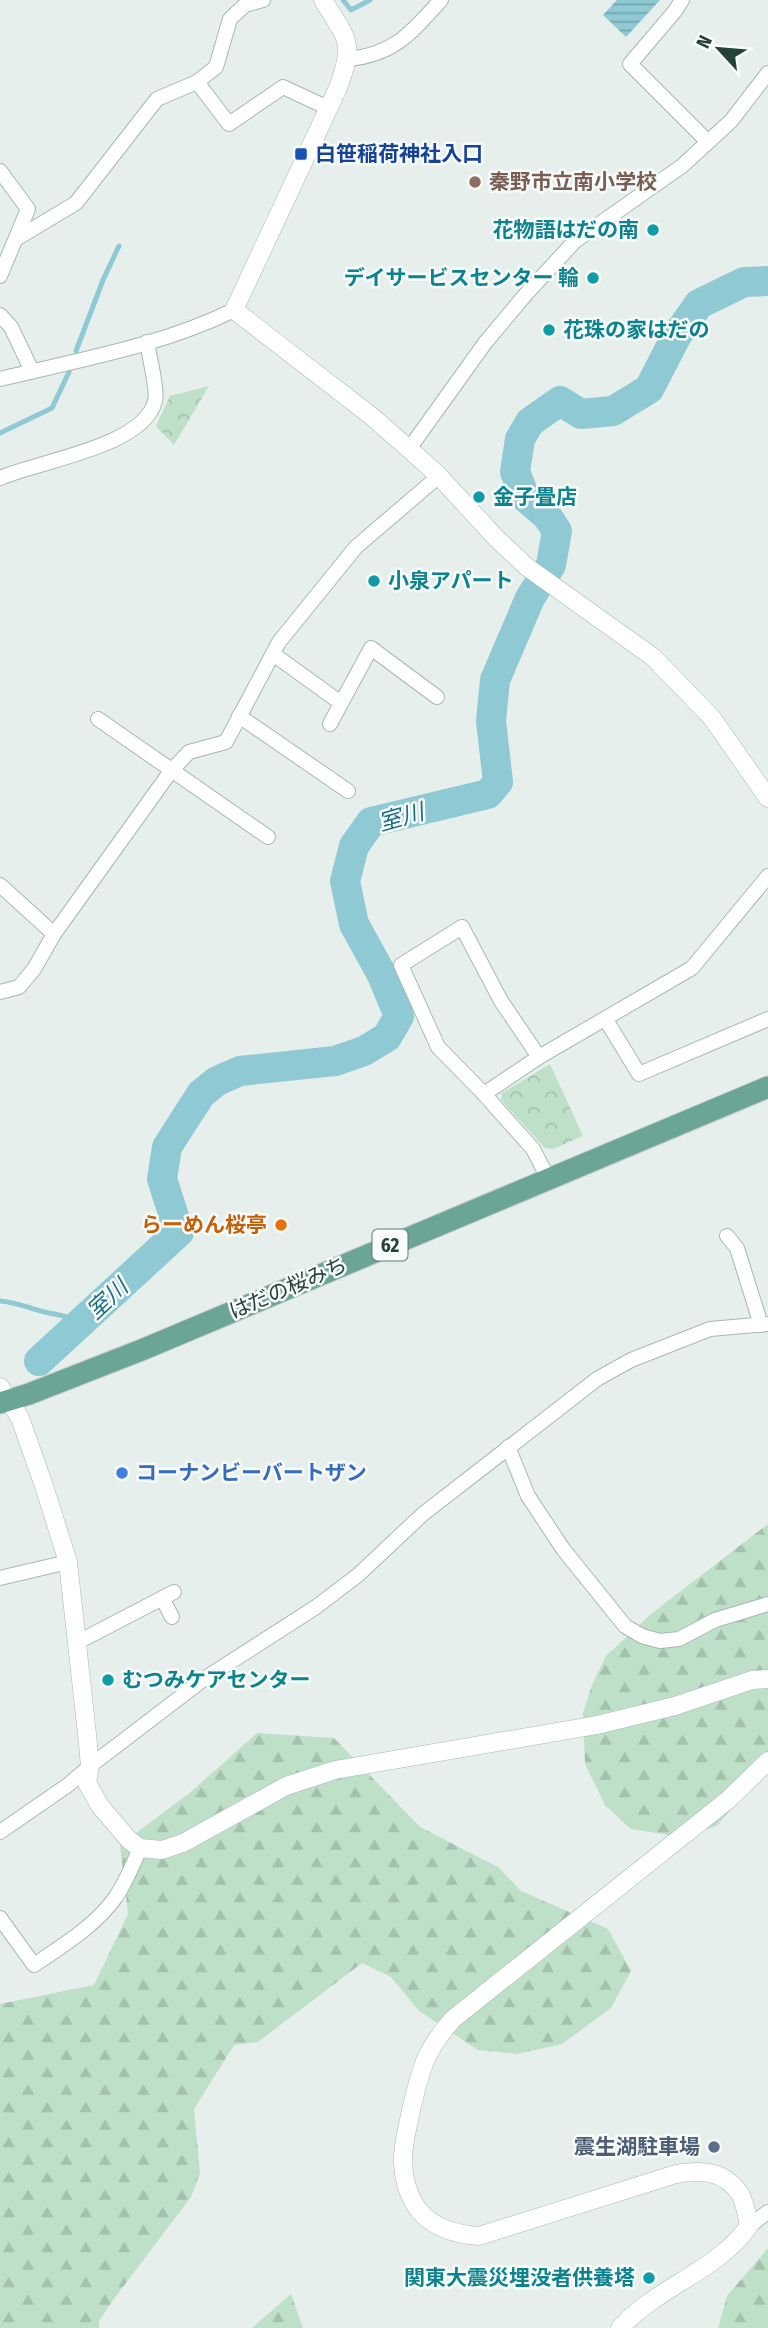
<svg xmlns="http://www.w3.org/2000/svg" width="768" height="2328" viewBox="0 0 768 2328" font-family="'Fira Sans Condensed','Noto Sans JP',sans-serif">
<defs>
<pattern id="forest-firs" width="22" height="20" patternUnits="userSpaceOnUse" patternTransform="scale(1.75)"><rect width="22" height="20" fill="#bfe0c8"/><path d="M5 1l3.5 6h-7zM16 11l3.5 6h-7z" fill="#a4c1ad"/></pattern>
<pattern id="park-crowns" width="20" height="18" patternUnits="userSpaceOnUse" patternTransform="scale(1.75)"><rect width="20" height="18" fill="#bfe0c8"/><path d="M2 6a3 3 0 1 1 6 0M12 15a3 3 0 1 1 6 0" fill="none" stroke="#a4c1ad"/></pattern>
<pattern id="water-rules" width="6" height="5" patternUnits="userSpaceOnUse" patternTransform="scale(1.75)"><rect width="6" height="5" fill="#8ec9d4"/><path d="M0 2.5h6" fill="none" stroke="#74a5ad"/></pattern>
</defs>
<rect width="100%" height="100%" fill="#e6efeb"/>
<!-- forest -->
<g fill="url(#forest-firs)">
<path d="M768 1524V1765L717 1826 682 1837 631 1829 605 1805 585 1764 583 1713 592 1685 606 1656 651 1614Z"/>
<path d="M257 1733 334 1738 420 1827 498 1867 521 1891 608 1929 631 1971 611 2008 562 2044 517 2054 478 2050 419 2011 391 1977 362 1963 258 2042 234 2045 194 2109 200 2173 191 2197 113 2300 99 2321V2328H0V2004L94 1985 128 1914 120 1845 192 1791Z"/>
<path d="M768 2248V2328H718L727 2296Z"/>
<path d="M291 2294 303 2328H252Z"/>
</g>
<!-- park -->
<g fill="url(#park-crowns)">
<path d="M209 386 174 445 156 426 170 396Z"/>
<path d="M550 1064 583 1136 553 1149 545 1148 501 1100 502 1093Z"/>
</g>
<!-- water -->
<path fill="url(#water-rules)" d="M617 0H660L626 37 603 15Z"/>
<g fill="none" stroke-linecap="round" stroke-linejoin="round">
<!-- stream -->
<g stroke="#8ec9d4" stroke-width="5">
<path d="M343 0 351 10 370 0"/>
<path d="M76 351 103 280 119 246"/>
<path d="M0 433 52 408 69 372"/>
<path d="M0 1301C18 1302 32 1310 49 1313 62 1316 70 1316 82 1323"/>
</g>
<!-- river -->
<path stroke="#8ec9d4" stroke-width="30" d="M39 1361 179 1232 162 1179 167 1147 201 1094 217 1081 240 1071 335 1061 364 1051 387 1037 399 1016 382 975 354 924 345 881 354 846 371 822 488 794 498 782 491 721 495 680 530 598 551 565 557 531 547 516 525 497 515 472 520 439 530 422 560 401 581 414 613 411 649 389 677 335 699 304 744 282 768 281"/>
<!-- minor casing -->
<g stroke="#a8b8b2" stroke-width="16">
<g id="minor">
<path d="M682 0 675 11 630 64 708 142"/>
<path d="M348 59C394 55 412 32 441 0"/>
<path d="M197 82 229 124 283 87 328 108"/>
<path d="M0 171 28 209 0 276"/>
<path d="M16 239 76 203 157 99 197 82 216 67 230 19 245 5 263 0"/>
<path d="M0 315 11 327 32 371"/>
<path d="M0 379C78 360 161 346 234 310"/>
<path d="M409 449 485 343 526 294 575 241 682 166 731 121 768 73"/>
<path d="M0 478C38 461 144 447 155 401 158 391 149 355 147 342"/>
<path d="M273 654 341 703"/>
<path d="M239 716 348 791"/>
<path d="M98 719 268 837"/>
<path d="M330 724 371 648 437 697"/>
<path d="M0 885 54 934"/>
<path d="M0 992 19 987 34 969 54 934 171 771 189 752 226 742 279 642 356 547 439 476"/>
<path d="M606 1020 639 1074 768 1019"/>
<path d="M539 1057 501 1001 462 927 401 965 438 1047 484 1094 533 1149 548 1178"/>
<path d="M484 1094 539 1057 692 968 768 876"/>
<path d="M727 1236 737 1248 761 1325"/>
<path d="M508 1447 528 1496 563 1549 625 1626 642 1636 660 1641 679 1639 715 1620 768 1604"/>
<path d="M0 1578 68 1562"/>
<path d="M162 1598 172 1617"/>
<path d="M76 1643 174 1592"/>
<path d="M0 1832 68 1785 90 1766 204 1679 316 1607 358 1575 423 1514 597 1379 631 1360 710 1329 768 1324"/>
<path d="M0 1918 34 1965C63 1945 94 1927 115 1898 126 1882 133 1865 140 1848"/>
<path d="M749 2226 768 2212"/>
</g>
</g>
<!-- tertiary casing -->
<g stroke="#a8b8b2" stroke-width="19">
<g id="tertiary">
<path d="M323 0C348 41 355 41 338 88L234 310 370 415 409 449 439 476 497 539 527 567 653 657 712 718 768 798"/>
<path d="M0 1387 20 1418 44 1486 68 1562 87 1734 90 1766 87 1783 100 1806 129 1840 140 1848 162 1850 183 1843 286 1786 335 1770 597 1725 675 1706 752 1680 768 1679"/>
<path d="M620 2328C657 2287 717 2271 749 2226 747 2216 745 2202 740 2194 724 2170 702 2170 676 2174L479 2236C433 2233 406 2212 403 2163 402 2148 407 2130 410 2115 420 2072 423 2053 453 2019L729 1799 768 1761"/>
</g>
</g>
<!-- primary casing -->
<g stroke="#c2cac8" stroke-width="23">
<path id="primary" d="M0 1403 29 1394 144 1349 768 1087"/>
</g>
<!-- minor -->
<use href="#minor" stroke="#fff" stroke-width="14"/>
<!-- tertiary -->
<use href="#tertiary" stroke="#fff" stroke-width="18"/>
<!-- primary -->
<use href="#primary" stroke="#6aa596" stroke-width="21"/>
</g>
<!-- markers -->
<rect fill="#1a4fb4" stroke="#f7fbf9" stroke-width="2.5" x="294" y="147" width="14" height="14" rx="3.5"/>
<circle fill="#8d6e63" stroke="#f7fbf9" stroke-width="2.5" cx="475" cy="182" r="7"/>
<g fill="#0f9aa8" stroke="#f7fbf9" stroke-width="2.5">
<circle cx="653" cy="230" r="7"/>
<circle cx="593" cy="278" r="7"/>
<circle cx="549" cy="330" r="7"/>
<circle cx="479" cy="497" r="7"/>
<circle cx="374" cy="581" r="7"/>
<circle cx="108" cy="1680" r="7"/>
<circle cx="649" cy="2278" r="7"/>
</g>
<circle fill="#e8710a" stroke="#f7fbf9" stroke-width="2.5" cx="281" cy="1225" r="7"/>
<circle fill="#3f7fe0" stroke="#f7fbf9" stroke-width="2.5" cx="122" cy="1473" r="7"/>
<circle fill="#5c6f8a" stroke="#f7fbf9" stroke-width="2.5" cx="714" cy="2147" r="7"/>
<g text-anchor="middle" stroke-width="5" stroke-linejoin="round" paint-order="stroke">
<!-- shield labels -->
<rect fill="#f7fbf9" stroke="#637a73" stroke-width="2" x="372.5" y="1229.5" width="35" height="31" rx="5"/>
<g font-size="19" font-weight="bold" fill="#24423a">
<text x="390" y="1252">62</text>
</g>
<!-- transit labels -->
<g font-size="21" font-weight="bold" fill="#164399" stroke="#f7fbf9" text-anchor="start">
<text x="315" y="161">白笹稲荷神社入口</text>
</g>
<!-- education labels -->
<g font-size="21" font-weight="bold" fill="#785e54" stroke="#f7fbf9" text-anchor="start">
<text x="489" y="189">秦野市立南小学校</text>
</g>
<!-- culture labels -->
<g font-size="21" font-weight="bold" fill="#0d838f" stroke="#f7fbf9" text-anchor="start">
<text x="639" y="237" text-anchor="end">花物語はだの南</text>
<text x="579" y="285" text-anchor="end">デイサービスセンター 輪</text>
<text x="563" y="337">花珠の家はだの</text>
<text x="493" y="504">金子畳店</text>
<text x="388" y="588">小泉アパート</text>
<text x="122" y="1687">むつみケアセンター</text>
<text x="635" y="2285" text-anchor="end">関東大震災埋没者供養塔</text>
</g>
<!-- food labels -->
<g font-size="21" font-weight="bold" fill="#c56008" stroke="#f7fbf9" text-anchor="end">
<text x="267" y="1232">らーめん桜亭</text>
</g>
<!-- street labels -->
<g font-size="21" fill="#24423a" stroke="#f7fbf9">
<text transform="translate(288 1288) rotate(-23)" y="7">はだの桜みち</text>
</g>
<!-- shop labels -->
<g font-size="21" font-weight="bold" fill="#366cbe" stroke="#f7fbf9" text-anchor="start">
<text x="136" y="1480">コーナンビーバートザン</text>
</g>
<!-- service labels -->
<g font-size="21" font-weight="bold" fill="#4e5e75" stroke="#f7fbf9" text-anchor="end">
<text x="700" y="2154">震生湖駐車場</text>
</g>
<!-- water labels -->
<g font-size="23" font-style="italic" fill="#1c6f80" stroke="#f7fbf9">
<text transform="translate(401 817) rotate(-16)" y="8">室川</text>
<text transform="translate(107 1299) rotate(-43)" y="8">室川</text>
</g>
</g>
<!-- north arrow -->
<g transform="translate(719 49) rotate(296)" stroke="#f7fbf9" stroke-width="5" paint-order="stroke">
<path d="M0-5L12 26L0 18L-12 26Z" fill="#24423a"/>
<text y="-10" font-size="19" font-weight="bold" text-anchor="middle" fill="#24423a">N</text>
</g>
</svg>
